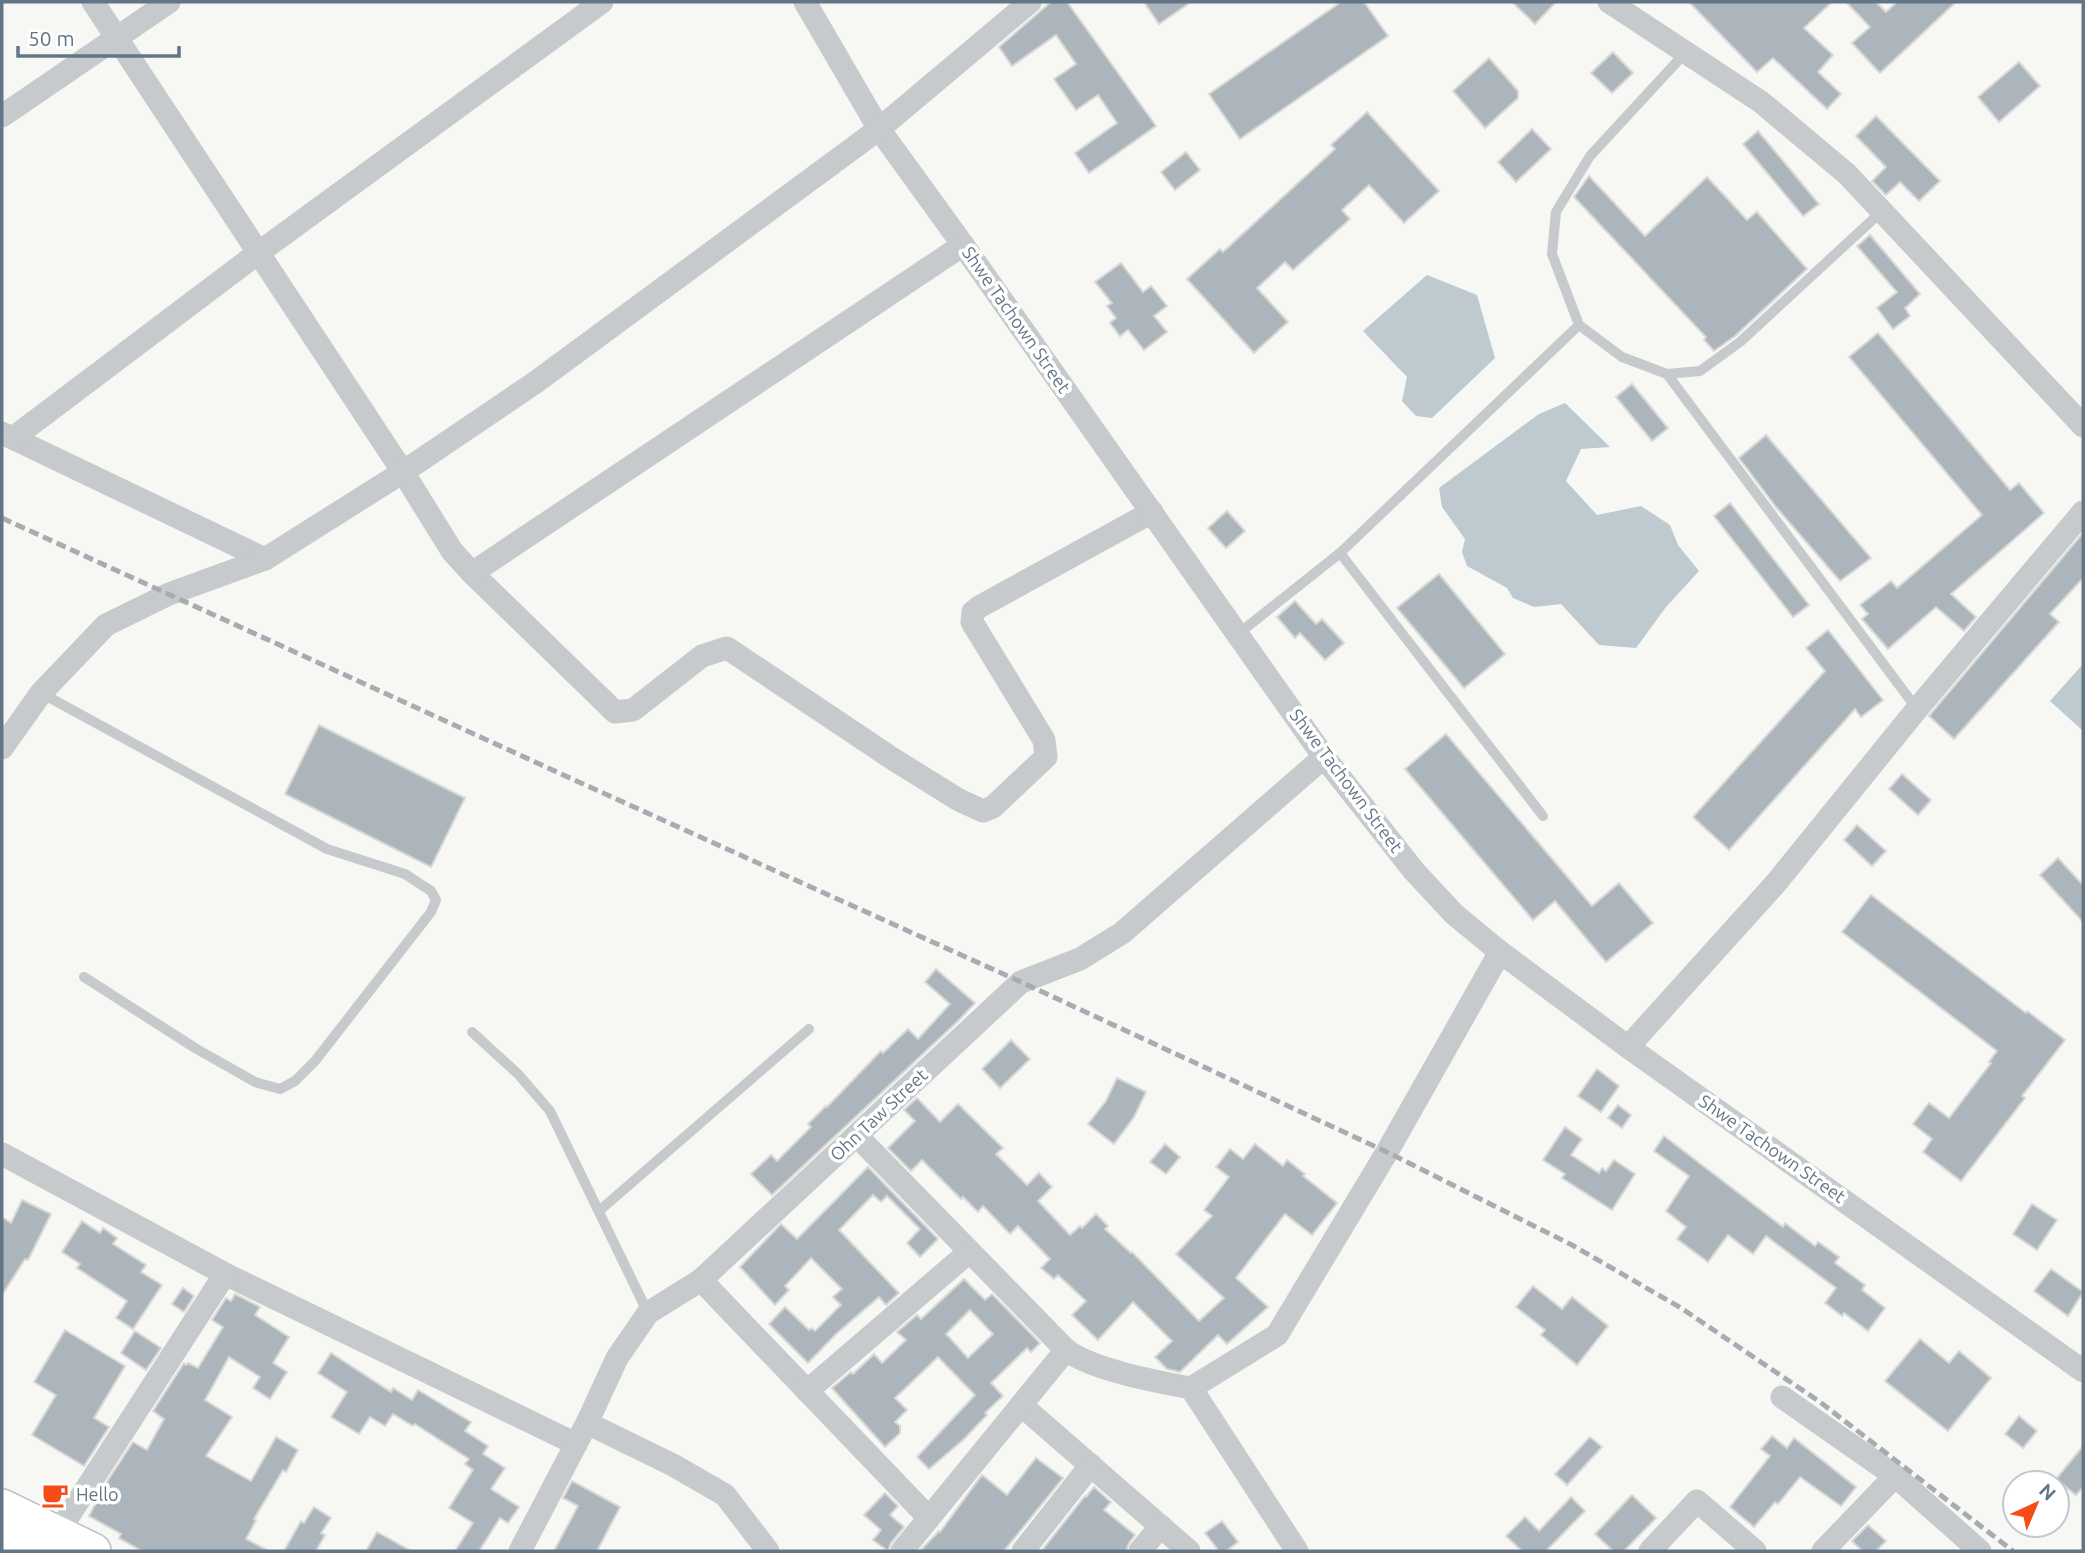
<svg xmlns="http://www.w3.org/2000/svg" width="2085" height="1553" viewBox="0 0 2085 1553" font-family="Ubuntu,sans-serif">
<rect width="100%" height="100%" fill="#f7f7f3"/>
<!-- water -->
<g fill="#becad0">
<path d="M1427 275 1477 295 1495 358 1432 418 1416 416 1402 401 1407 377 1363 331Z"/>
<path d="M1565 403 1610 447 1581 449 1566 481 1597 515 1641 506 1670 525 1678 545 1699 571 1666 607 1636 648 1599 645 1561 604 1534 607 1513 598 1507 588 1467 566 1462 552 1465 539 1442 507 1439 488 1539 414Z"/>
<path d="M2083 664V731L2050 701Z"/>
</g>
<!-- building -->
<g fill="#acb5bb" stroke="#d8d8d6" stroke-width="2" fill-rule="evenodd">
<path d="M1051 2H1067L1156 126 1089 173 1075 153 1117 123 1098 95 1076 110 1054 79 1076 64 1056 35 1012 66 999 47Z"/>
<path d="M1144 2H1191L1159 24Z"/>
<path d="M1341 2H1364L1388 36 1240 139 1209 94Z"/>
<path d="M1512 2H1556L1535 24Z"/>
<path d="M1689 2H1832L1804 28 1833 55 1818 72 1841 94 1827 109 1773 58 1757 72Z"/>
<path d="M1846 2H1876L1886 12 1897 2H1956L1880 73 1852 43 1870 27Z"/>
<path d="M1613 52 1633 73 1612 93 1591 73Z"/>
<path d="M1489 58 1518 91V98L1485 128 1453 91Z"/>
<path d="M2019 62 2040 86 1999 122 1978 97Z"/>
<path d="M1367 112 1439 191 1404 223 1369 185 1342 210 1350 219 1293 270 1285 262 1257 288 1288 322 1254 353 1187 279 1220 249 1223 252 1335 149 1331 145Z"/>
<path d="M1876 116 1940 181 1919 201 1900 182 1886 195 1872 181 1886 167 1856 136Z"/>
<path d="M1532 129 1551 149 1516 182 1498 162Z"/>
<path d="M1758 131 1819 204 1803 216 1743 144Z"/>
<path d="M1186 152 1200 170 1175 190 1161 172Z"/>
<path d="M1589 176 1645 236 1707 177 1747 220 1757 212 1807 269 1735 336 1714 351 1704 340 1706 337 1574 197Z"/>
<path d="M1870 235 1920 294 1905 308 1910 316 1893 329 1877 308 1897 292 1857 246Z"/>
<path d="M1121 263 1143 292 1151 286 1167 306 1154 316 1167 332 1144 350 1128 330 1120 336 1110 323 1116 318 1107 306 1112 303 1095 282Z"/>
<path d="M1878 333 2010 490 2019 483 2044 513 1951 594 1976 617 1964 631 1936 607 1888 649 1862 619 1868 614 1860 605 1891 581 1897 588 1982 515 1849 357Z"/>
<path d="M1632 384 1668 428 1652 441 1616 397Z"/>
<path d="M1766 435 1871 558 1840 581 1776 507 1739 458Z"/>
<path d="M1730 503 1809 605 1793 617 1714 516Z"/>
<path d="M1227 511 1245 531 1226 548 1208 528Z"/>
<path d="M2083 533V578L2050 614 2059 622 1954 739 1929 716Z"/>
<path d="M1439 574 1505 654 1464 688 1397 608Z"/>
<path d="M1295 601 1316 624 1322 619 1344 643 1325 660 1300 633 1295 638 1277 617Z"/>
<path d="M1828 630 1883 700 1861 717 1855 709 1729 850 1693 817 1825 671 1806 648Z"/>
<path d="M319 725 465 798 431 867 285 794Z"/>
<path d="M1446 734 1592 906 1619 883 1653 923 1606 962 1555 901 1533 920 1405 769Z"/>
<path d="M1902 774 1931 800 1918 815 1889 789Z"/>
<path d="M1857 825 1886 851 1872 866 1844 840Z"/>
<path d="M2058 858 2083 885V922L2040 875Z"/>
<path d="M1871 895 2026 1013 2027 1011 2065 1040 2022 1096 2025 1098 1961 1181 1923 1152 1932 1139 1913 1124 1929 1103 1949 1118 1991 1063 1989 1062 1997 1051 1842 932Z"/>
<path d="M936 969 975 1003 957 1022 772 1195 751 1174 771 1155 777 1161 811 1127 808 1124 826 1106 827 1107 881 1051 883 1053 908 1029 918 1039 950 1004 925 982Z"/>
<path d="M1011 1040 1030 1059 1000 1088 982 1069Z"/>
<path d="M1597 1069 1619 1086 1601 1112 1578 1096Z"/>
<path d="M1117 1078 1146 1092 1134 1117 1114 1144 1088 1124 1106 1101Z"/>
<path d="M917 1098 940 1122 958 1104 1003 1148 996 1154 1027 1185 1039 1173 1052 1187 1038 1201 1070 1235 1080 1226 1082 1228 1096 1214 1108 1226 1105 1229 1131 1253 1132 1252 1199 1321 1224 1298 1176 1254 1212 1216 1204 1210 1229 1177 1216 1167 1230 1149 1243 1159 1255 1144 1283 1166 1287 1160 1305 1174 1303 1176 1337 1203 1312 1235 1285 1214 1236 1278 1268 1307 1227 1344 1218 1335 1180 1372 1167 1369 1155 1357 1172 1341 1133 1302 1098 1340 1072 1315 1086 1301 1058 1275 1054 1279 1041 1268 1050 1259 1018 1226 1010 1234 983 1206 978 1212 963 1197 961 1199 922 1160 911 1171 888 1148 915 1121 904 1110Z"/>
<path d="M1618 1105 1631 1115 1622 1128 1608 1118Z"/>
<path d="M1565 1127 1582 1139 1571 1155 1599 1173 1602 1168 1606 1171 1614 1160 1635 1174 1612 1210 1562 1178 1565 1174 1543 1160Z"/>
<path d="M1664 1136 1783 1227 1785 1223 1815 1246 1818 1242 1839 1257 1835 1263 1865 1285 1862 1290 1885 1308 1868 1331 1844 1313 1842 1316 1825 1303 1836 1288 1766 1236 1753 1254 1728 1235 1708 1262 1677 1239 1686 1227 1666 1211 1689 1176 1654 1151Z"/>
<path d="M1165 1144 1180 1157 1166 1174 1150 1162Z"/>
<path d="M868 1167 938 1239 920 1257 907 1243 920 1229 887 1196 881 1202 873 1195 839 1230 899 1293 886 1305 879 1297 836 1334 808 1363 769 1324 785 1307 809 1330 811 1328 815 1331 841 1305 833 1297 842 1289 811 1258 785 1286 789 1290 775 1305 740 1267 781 1224 797 1239Z"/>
<path d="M22 1200 51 1214 28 1260 25 1259 2 1295V1217L11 1223Z"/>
<path d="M2032 1204 2057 1220 2037 1250 2013 1234Z"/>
<path d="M82 1221 100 1233 103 1228 117 1238 113 1244 146 1265 141 1272 162 1285 133 1329 116 1318 127 1301 77 1268 80 1264 62 1252Z"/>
<path d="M2051 1269 2083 1292 2068 1316 2034 1291Z"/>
<path d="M964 1279 985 1300 992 1294 1040 1343 1031 1352 1027 1348 991 1383 1003 1396 985 1413 987 1415 963 1440 929 1469 917 1457 975 1395 938 1357 895 1398 907 1410 895 1422 900 1426V1433L885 1447 832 1388 851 1372 853 1374 874 1354 882 1363 906 1340 897 1332 917 1315 921 1319ZM970 1310 993 1334 968 1358 946 1334Z"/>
<path d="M1533 1286 1562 1309 1572 1297 1608 1326 1577 1365 1541 1335 1545 1330 1516 1307Z"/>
<path d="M183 1288 194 1296 184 1312 172 1304Z"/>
<path d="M235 1294 260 1307 255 1315 289 1337 273 1363 287 1372 270 1399 253 1388 260 1377 229 1357 205 1400 232 1417 206 1456 251 1481 276 1437 298 1450 286 1472 283 1470 254 1519 256 1520 246 1539 269 1551H142L119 1538 121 1534 89 1516 108 1480 133 1442 147 1450 164 1419 153 1411 184 1363 186 1365 188 1363 198 1368 223 1327 212 1320 226 1298 231 1301Z"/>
<path d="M65 1330 125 1366 94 1418 109 1427 84 1466 32 1435 56 1395 34 1382Z"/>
<path d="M135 1331 161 1348 146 1370 121 1353Z"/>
<path d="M1920 1339 1949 1363 1959 1351 1991 1378 1948 1431 1885 1381Z"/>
<path d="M331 1353 391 1392 393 1388 412 1400 418 1390 471 1422 465 1431 488 1446 483 1454 505 1468 491 1489 519 1507 508 1523 500 1518 479 1551H455L473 1523 449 1508 473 1470 465 1464 469 1459 415 1424 413 1426 393 1414 385 1426 370 1417 359 1434 331 1417 347 1392 318 1373Z"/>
<path d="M2019 1416 2037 1431 2023 1448 2005 1434Z"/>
<path d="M1772 1436 1787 1448 1794 1438 1856 1487 1841 1506 1800 1477 1778 1504 1775 1502 1754 1527 1730 1507 1770 1456 1761 1449Z"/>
<path d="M1590 1437 1602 1447 1567 1485 1555 1474Z"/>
<path d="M2083 1446V1487L2076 1495 2056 1479Z"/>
<path d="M1036 1458 1063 1478 1004 1551H920L939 1531 940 1532 982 1475 1007 1495Z"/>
<path d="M572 1481 620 1507 597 1551H554L578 1506 563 1498Z"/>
<path d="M1094 1487 1111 1502 1104 1510 1135 1535 1129 1543 1126 1551H1046L1043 1549 1085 1496 1086 1497Z"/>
<path d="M885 1493 898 1506 890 1515 904 1527 891 1543 888 1551 873 1540 881 1530 864 1515Z"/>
<path d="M1632 1495 1656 1518 1624 1551H1613L1595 1534Z"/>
<path d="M1571 1497 1585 1511 1546 1551H1522L1506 1536 1525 1517 1539 1531Z"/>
<path d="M314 1507 331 1518 321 1533 325 1535 316 1551H284L301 1521 304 1523Z"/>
<path d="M1222 1521 1238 1542 1226 1551H1219L1205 1533Z"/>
<path d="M1868 1525 1886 1541 1876 1551H1862L1852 1541Z"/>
<path d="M377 1532 411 1551H366Z"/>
</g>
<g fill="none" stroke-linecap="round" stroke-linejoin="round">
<!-- primary casing -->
<g stroke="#b9bdc1" stroke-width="38">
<g id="primary">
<path d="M2 1507 93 1551"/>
<path d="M2 1535 38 1551"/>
</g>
</g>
<!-- lane -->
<g stroke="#c6cacd" stroke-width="10">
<path d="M1686 52 1590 156 1556 212 1552 254 1579 325 1622 357 1667 374 1700 371 1740 342 1881 212"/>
<path d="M1667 374 1917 709"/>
<path d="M1340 553 1543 816"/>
<path d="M1238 634 1340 553 1579 325"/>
<path d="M41 693 327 849 405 874 431 891 436 900 431 912 315 1061 295 1081 280 1089 255 1082 195 1048 84 977"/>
<path d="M472 1032 518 1074 550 1111 648 1313"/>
<path d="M599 1211 809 1029"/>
</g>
<!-- street -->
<g stroke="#c6cacd" stroke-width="23">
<path d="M93 2 403 472 452 551 472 573 615 712 633 710 702 656 727 648 893 759 959 800 983 811 993 807 1046 757 1044 740 972 622 973 612 979 607 1152 512"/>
<path d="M805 2 879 129 963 245 1324 757 1414 871 1454 914 1500 952 1628 1047 2083 1371"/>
<path d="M1609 2 1761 102 1847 174 2083 426"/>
<path d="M2 116 169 2"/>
<path d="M2 433 265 559"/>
<path d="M13 438 258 253 602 2"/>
<path d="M472 573 963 245"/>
<path d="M2 748 41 693 106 625 169 594 265 559 403 472 536 382 879 129 1030 2"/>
<path d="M1628 1047 1776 883 1917 709 2083 512"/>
<path d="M857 1136 1066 1350C1093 1370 1158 1382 1191 1388L1277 1335 1387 1152 1500 952"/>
<path d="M2 1154 225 1274 576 1444"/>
<path d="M701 1280 929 1518"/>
<path d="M1191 1388 1297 1551"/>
<path d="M807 1391 969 1252"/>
<path d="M1782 1397 1895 1476 1980 1551"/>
<path d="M1021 1405 1189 1551"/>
<path d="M587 1423 673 1465 725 1495 768 1551"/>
<path d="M57 1534 225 1274"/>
<path d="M520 1551 587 1423 617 1358 648 1313 701 1280 1021 982 1080 959 1122 933 1324 757"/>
<path d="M902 1551 1066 1350"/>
<path d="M1023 1551 1091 1465"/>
<path d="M1140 1551 1161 1526"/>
<path d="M1650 1551 1697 1501 1755 1551"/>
<path d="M1823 1551 1895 1476"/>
</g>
<!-- primary -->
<use href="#primary" stroke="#fff" stroke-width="35"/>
<!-- rail -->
<path stroke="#a6acb2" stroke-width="5" stroke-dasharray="10 5" stroke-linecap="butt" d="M2 518 581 783 1021 982 1387 1152 1572 1245 1681 1308 1820 1402 2013 1551"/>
</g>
<!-- icons -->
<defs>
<g id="cafe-bare" transform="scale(2.1)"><path d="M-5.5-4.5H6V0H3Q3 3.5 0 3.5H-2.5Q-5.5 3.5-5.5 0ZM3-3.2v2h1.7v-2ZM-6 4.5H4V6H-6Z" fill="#f54d15" stroke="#fff" stroke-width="2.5" paint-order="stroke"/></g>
</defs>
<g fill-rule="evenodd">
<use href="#cafe-bare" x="55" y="1495"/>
</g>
<g text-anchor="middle" stroke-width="7" stroke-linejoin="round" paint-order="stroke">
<!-- street labels -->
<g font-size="18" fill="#637687" stroke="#fff">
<text transform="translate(1016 320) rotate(55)" y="6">Shwe Tachown Street</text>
<text transform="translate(1346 781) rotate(53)" y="6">Shwe Tachown Street</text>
<text transform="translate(879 1115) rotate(-43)" y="6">Ohn Taw Street</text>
<text transform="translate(1772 1149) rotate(35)" y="6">Shwe Tachown Street</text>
</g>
<!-- poi labels -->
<g font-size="18" fill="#637687" stroke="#fff" text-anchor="start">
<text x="76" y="1501">Hello</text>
</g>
</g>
<!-- border -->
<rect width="2085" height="1553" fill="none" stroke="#637687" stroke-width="7"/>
<!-- north arrow -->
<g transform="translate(2036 1504) rotate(44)"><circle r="33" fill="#ffffff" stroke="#c1c8cf" stroke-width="2"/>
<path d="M0-5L12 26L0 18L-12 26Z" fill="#f54d15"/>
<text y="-10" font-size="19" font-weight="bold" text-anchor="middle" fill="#637687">N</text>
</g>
<!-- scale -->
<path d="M18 46v10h161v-10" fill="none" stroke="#637687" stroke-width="3.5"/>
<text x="28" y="46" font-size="21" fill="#637687" stroke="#ffffff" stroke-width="5" paint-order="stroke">50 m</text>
</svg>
